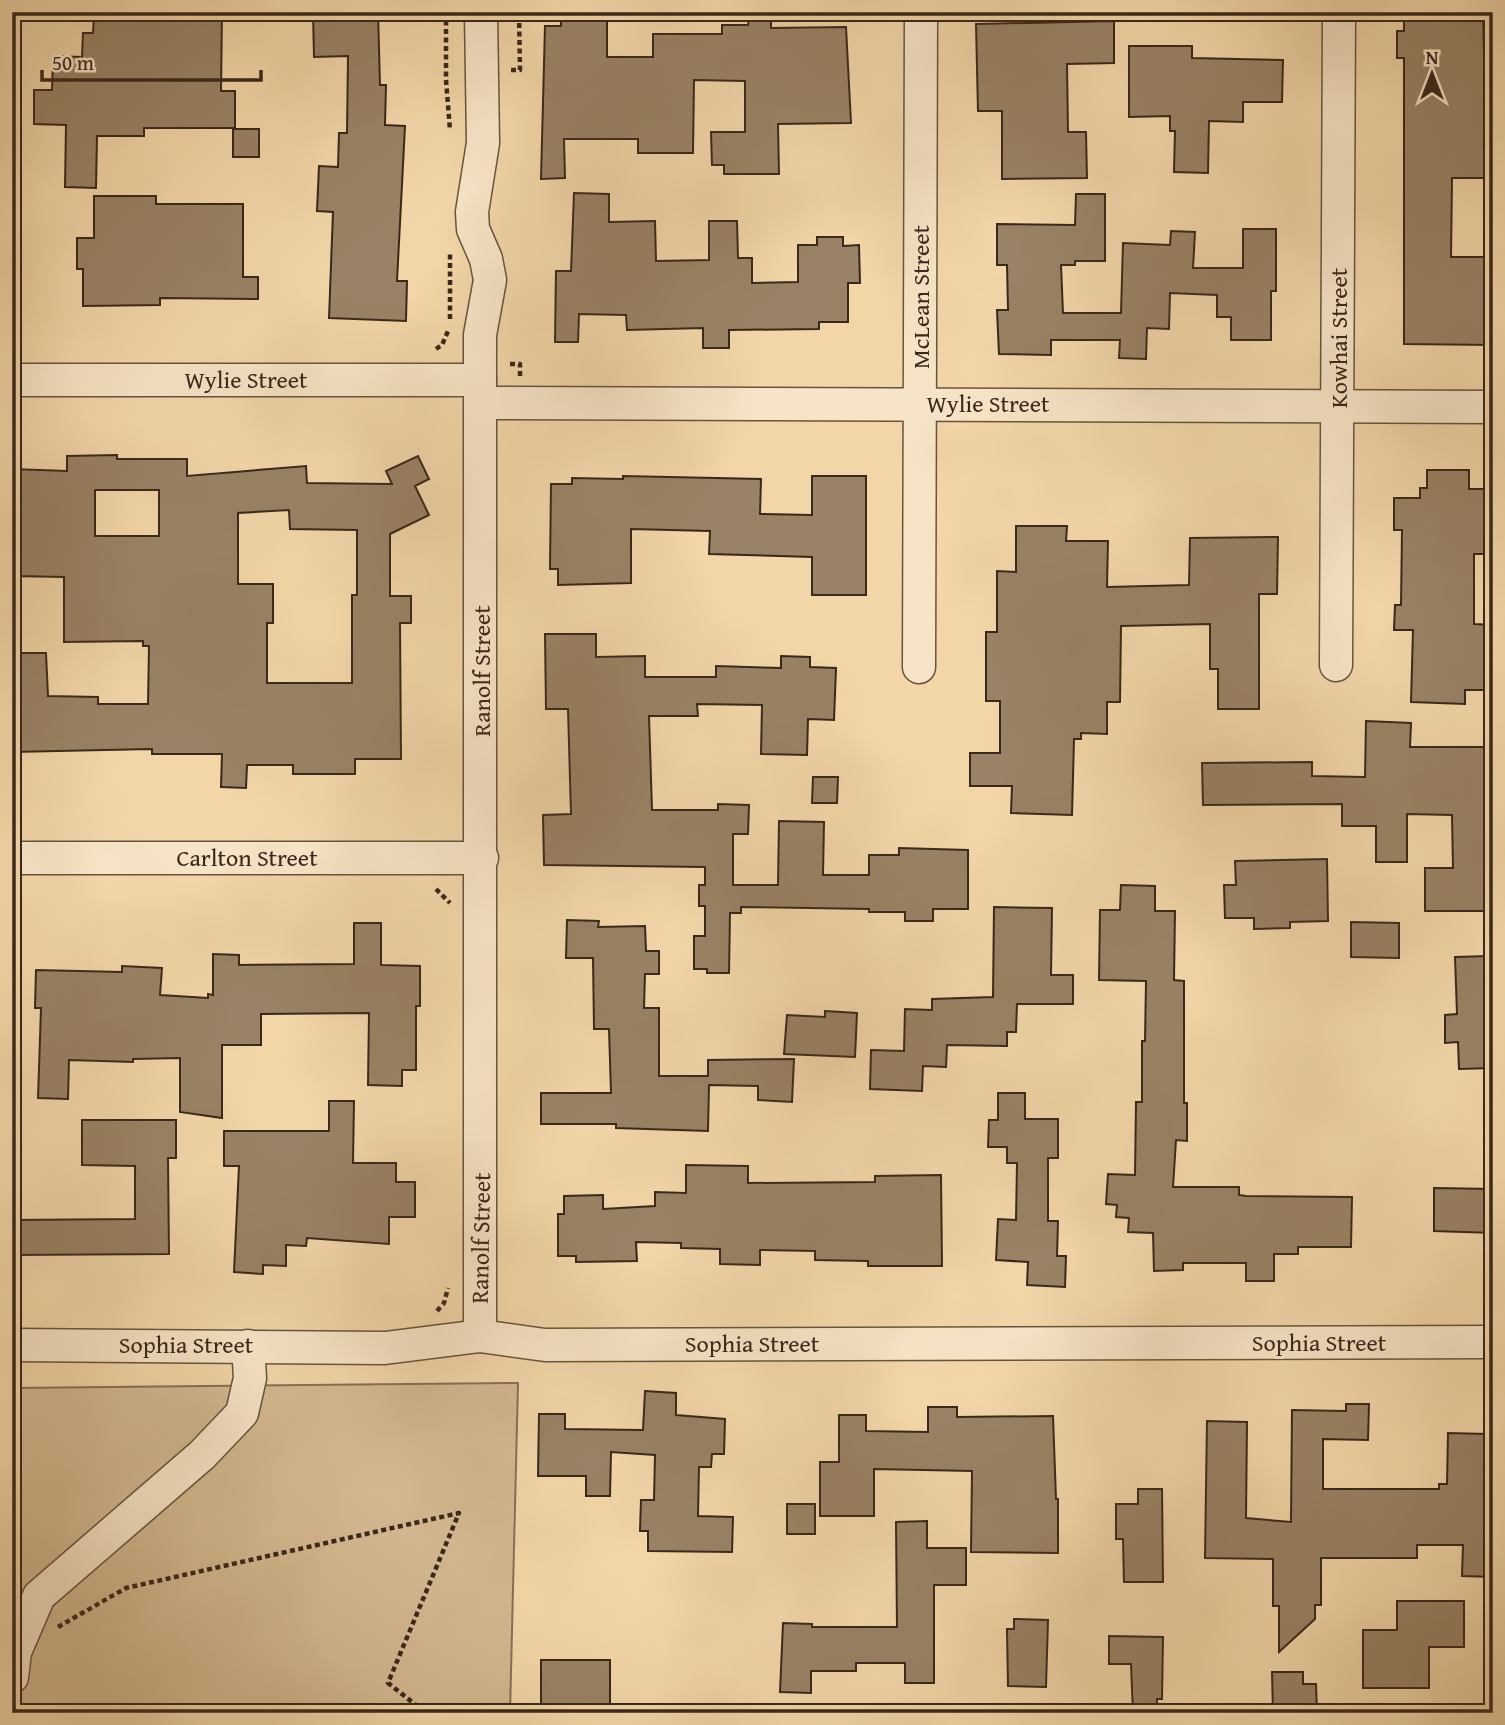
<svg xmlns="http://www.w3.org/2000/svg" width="1505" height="1725" viewBox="0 0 1505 1725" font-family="'Gentium Book Plus',serif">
<rect width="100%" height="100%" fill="#f2d6a8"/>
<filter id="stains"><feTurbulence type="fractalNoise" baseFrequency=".00286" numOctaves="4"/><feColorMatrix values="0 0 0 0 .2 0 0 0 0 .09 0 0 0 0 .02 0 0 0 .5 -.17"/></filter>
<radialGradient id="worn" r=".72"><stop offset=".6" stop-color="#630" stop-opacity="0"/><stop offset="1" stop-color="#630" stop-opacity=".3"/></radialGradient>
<!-- green -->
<path fill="#d3b890" stroke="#867056" stroke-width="2" d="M518 1383 510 1713H12V1388Z"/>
<!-- building -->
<g fill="#998265" stroke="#39281c" stroke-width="2" fill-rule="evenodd">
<path d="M166 12H222L221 91H235V128H144V136H97L96 188 65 187 66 125 34 124V90H52L53 56 82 57 83 33H93L94 14 166 15Z"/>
<path d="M313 12H378L380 85H386L385 125 405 126 397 281H407L406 321 329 318 333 212 317 211 319 166 338 167 339 133H347L348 56 314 57Z"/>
<path d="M607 12V57H653V34H722V25H748L749 19H771V28L846 27 851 123 778 124 779 174H724V165H712L711 132H745V81L694 80 693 153H638V139H564L565 178 541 179 545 26H561V13Z"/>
<path d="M1404 12H1483L1487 178H1452L1451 257H1493V345L1404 344V58H1397V31H1404Z"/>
<path d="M1114 21V63L1067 64 1068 132H1086L1087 178 1002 179V111H978L976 24Z"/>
<path d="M1129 46H1192V58L1283 60 1282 102H1243V122L1209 121 1208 173 1174 172 1175 131H1170V116L1129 117Z"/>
<rect x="233" y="129" width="26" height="28"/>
<path d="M574 193 609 194V222L655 221 656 261 709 260V221H737L738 258H752V283L798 282V245H817V237H843V246L859 245 860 283H848V322H819V329L729 330V348H703V328L627 330 626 315 579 314 578 342H555L556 271H571Z"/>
<path d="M1076 194H1105V261H1075V265H1061L1063 313H1121L1123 243 1170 245 1171 231 1195 232 1193 268H1243V229H1276V291H1271V340H1231V317H1217V295L1170 293 1169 329 1147 328 1146 359 1119 358 1120 340H1051V355L999 354 997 310H1008L1007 265H997V224L1075 225Z"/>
<path d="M94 196H156V204H243V277H258V299L160 298V305L83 306V269H77V238H94Z"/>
<path d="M117 455V459H187V476L306 466 307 483 392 484 386 471 418 456 429 479 415 486 429 515 390 534V596H411V623H400L401 759H355V774H293V765H247L246 788 221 787 222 754H152V749L12 752V717H17L18 704V653H46L48 696 98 697V704H148L149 646H143V641L64 642V577L12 576V469L67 471V456ZM95 490H159V536H95ZM289 510 290 529 357 530V595H352V683H267V623H273V584H238V513Z"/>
<path d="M1427 470H1469V489H1493V554H1474V624L1493 625V690H1465V704L1411 702 1413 630H1394L1395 605H1401L1402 530H1394V498H1420V488H1427Z"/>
<path d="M623 476 761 479 760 514 812 515V476H866V595H812V557L709 554 710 531 631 529V583L558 585V569H550L551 484H572V478L623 479Z"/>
<path d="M1016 526H1067L1066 541H1108L1107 587 1189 585 1190 538 1278 537 1277 594H1259V709H1218V669H1210V624L1121 626 1120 702H1107V734L1081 733V739H1074L1072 815 1011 813 1012 786H970V753H1000V701H986V632H997V571L1016 572Z"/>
<path d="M545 634H596V657L645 656V677H716V666L781 668V656L810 657V667L836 668 834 720 808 719 807 755 761 754 762 705 697 704 698 716H649L652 810H718V804L749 805 748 834H733V885H778L779 821 824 822 823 875H869V855H899V848L968 850V909H933V921H905V912H869V909L741 907V913H730L729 973H707V969H694V936H705V906H699V885H705V867L544 865 543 815 571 814 568 709H546Z"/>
<path d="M1366 721 1411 723 1410 747H1493V818H1486L1487 876H1493V911H1425V868H1453L1452 815 1407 814V862H1376V826H1342V804L1203 805 1202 763 1312 762V776L1365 777Z"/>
<path d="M813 777H838L837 803H812Z"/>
<path d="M1327 859 1328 921 1290 922V928L1254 929V918H1225L1224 885H1236L1235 861Z"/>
<path d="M1121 885 1155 886V911H1175L1174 980 1184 981V1103H1187V1141L1176 1140 1173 1187H1239V1195L1246 1196 1352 1197 1351 1247H1298V1254H1274V1281H1246V1263H1183V1270L1154 1271 1153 1233 1128 1232 1129 1218 1116 1217 1117 1205 1106 1204 1108 1174 1135 1175 1136 1102H1142V1041H1145L1146 981 1099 980 1100 910H1120Z"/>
<path d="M994 907 1052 908 1051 975H1073V1004H1017L1016 1032H1007V1046L947 1045 946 1067 923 1066 922 1091 870 1089 871 1050 904 1051 905 1009 932 1010V999L993 997Z"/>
<path d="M567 920 599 921 598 927 645 926 646 951H659V974H645L644 1008H659V1076H708V1060L794 1059 792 1102 758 1100V1086L709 1085 708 1131 616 1128V1124H541V1093H611L609 1029H594L593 958H566Z"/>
<path d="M1351 922 1399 923V958L1351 957Z"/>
<path d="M354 923H381V965L420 966V1006H416V1070H402V1086L368 1085 369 1013 261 1014V1045H222V1118L180 1112V1058L133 1059V1062L69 1060 68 1099 38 1098 41 1008H35L36 970 122 972V966L162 968 160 995 208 998V994L213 995V954L239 955V965L354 964Z"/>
<path d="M1489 956 1493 1068 1459 1069 1458 1042 1445 1043V1015L1457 1014 1455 957Z"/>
<path d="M825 1011 857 1013 855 1057 784 1054 787 1015 825 1017Z"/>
<path d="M998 1093H1025V1119H1058V1158H1048V1221H1058L1057 1256H1066L1065 1287 1027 1285 1028 1262 996 1260 998 1219 1016 1220 1017 1163H1007V1147H988L989 1120H998Z"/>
<path d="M329 1101H354L353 1163H396V1182H415V1217H389V1244L307 1238 306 1246 286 1245V1266L263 1265V1274L234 1272 239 1166H224V1131H329Z"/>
<path d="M82 1120H176V1158H168L169 1254 12 1255V1220L135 1219V1166L82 1165Z"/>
<path d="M686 1165 748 1166V1183L875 1182V1176L941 1175 942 1266H868V1261L815 1260V1251L760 1250V1265L720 1264V1249L681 1248V1243L636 1242 637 1261 576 1262V1256H558V1214H564V1196L603 1195V1209L655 1206V1192L686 1193Z"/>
<path d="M1434 1188 1493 1189V1233L1434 1231Z"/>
<path d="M645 1391 676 1393V1415L725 1419 724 1454H712L711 1467H699L698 1516 733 1517 732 1552 648 1551V1531H640L641 1500H654L655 1455 611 1452 610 1496H586V1476H538L539 1414H565V1429L643 1430Z"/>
<path d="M1346 1404H1369L1368 1440 1323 1439V1489H1439V1484H1447L1448 1433 1487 1434 1486 1483H1493V1577L1462 1576 1463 1545H1417V1558H1321V1605H1315V1619L1279 1652V1606H1273V1559L1205 1558 1207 1421 1247 1422 1246 1518 1291 1522 1292 1410 1346 1411Z"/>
<path d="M928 1407H957V1417L1053 1416 1056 1499H1058V1553L971 1552 972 1471 874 1469V1516H820V1462H839V1415H866V1431L928 1432Z"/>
<path d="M1138 1489H1162L1163 1582H1124L1123 1539H1116V1504H1138Z"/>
<rect x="787" y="1504" width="28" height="30"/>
<path d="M927 1521V1548H966V1585H934V1683H905V1663H856V1671H811V1693L780 1692 783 1623 812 1624V1627H897L896 1522Z"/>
<path d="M1397 1601H1464V1647H1429V1688H1363V1630H1397Z"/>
<path d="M1014 1619 1048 1620 1046 1687 1008 1686 1007 1629H1014Z"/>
<path d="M1109 1636 1163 1637 1162 1699H1157V1713H1133L1131 1664H1109Z"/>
<rect x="541" y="1660" width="69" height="53"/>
<path d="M1272 1672H1303V1684H1316L1317 1713H1273Z"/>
</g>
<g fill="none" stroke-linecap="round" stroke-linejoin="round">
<!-- minor casing -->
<g stroke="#67543f" stroke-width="35">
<g id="minor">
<path d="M12 380H480"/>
<path d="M483 403 1493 407"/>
<path d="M1336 665 1339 12"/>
<path d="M919 667 921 12"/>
<path d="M12 858H482"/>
<path d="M480 1336V335L490 280 486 259 473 229 472 212 483 143 481 12"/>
<path d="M12 1345 385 1348 480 1336 545 1345 1493 1342"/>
<path d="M12 1677 15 1652 39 1596 202 1455 242 1413 250 1378 248 1346"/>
</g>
</g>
<!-- path -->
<g stroke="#39281c" stroke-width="4.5" stroke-dasharray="5 3.5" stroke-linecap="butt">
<path d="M446 12V80L450 130"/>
<path d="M511 70H520L519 12"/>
<path d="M450 319V254"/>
<path d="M436 349 442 345 448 331"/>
<path d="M510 364H520V376"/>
<path d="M436 889 450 903"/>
<path d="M437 1311 444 1303 448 1288"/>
<path d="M58 1627 126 1588 459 1513 388 1683 426 1713"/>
</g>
<!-- minor -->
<use href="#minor" stroke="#f7e4c6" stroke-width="32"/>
</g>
<g text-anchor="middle" stroke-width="6" stroke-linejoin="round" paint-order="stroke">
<!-- street labels -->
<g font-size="24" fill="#39281c" stroke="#f7e4c6">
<text transform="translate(921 297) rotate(-90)" y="8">McLean Street</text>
<text transform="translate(1339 338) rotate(-90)" y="8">Kowhai Street</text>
<text x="246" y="388">Wylie Street</text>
<text x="988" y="412">Wylie Street</text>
<text transform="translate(482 671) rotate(-90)" y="8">Ranolf Street</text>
<text x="247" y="866">Carlton Street</text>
<text transform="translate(481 1238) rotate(-89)" y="8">Ranolf Street</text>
<text x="1319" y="1351">Sophia Street</text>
<text x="752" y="1352">Sophia Street</text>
<text x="186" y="1353">Sophia Street</text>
</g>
</g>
<!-- margin -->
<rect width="1505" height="1725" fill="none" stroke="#f2d6a8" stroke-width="42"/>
<rect x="14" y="14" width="1477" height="1697" fill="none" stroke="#39281c" stroke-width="3.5"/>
<rect x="21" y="21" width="1463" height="1683" fill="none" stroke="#39281c" stroke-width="2"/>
<!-- north arrow -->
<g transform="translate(1432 74)" stroke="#f7e4c6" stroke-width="5" paint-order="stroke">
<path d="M0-5L12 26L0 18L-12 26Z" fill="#39281c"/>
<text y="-10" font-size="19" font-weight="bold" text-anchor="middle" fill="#39281c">N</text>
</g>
<!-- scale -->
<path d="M42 70v10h219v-10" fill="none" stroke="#39281c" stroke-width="3.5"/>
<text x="52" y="70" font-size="21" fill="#39281c" stroke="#f7e4c6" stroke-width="5" paint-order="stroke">50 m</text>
<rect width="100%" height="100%" filter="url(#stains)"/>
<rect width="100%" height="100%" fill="url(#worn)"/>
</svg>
